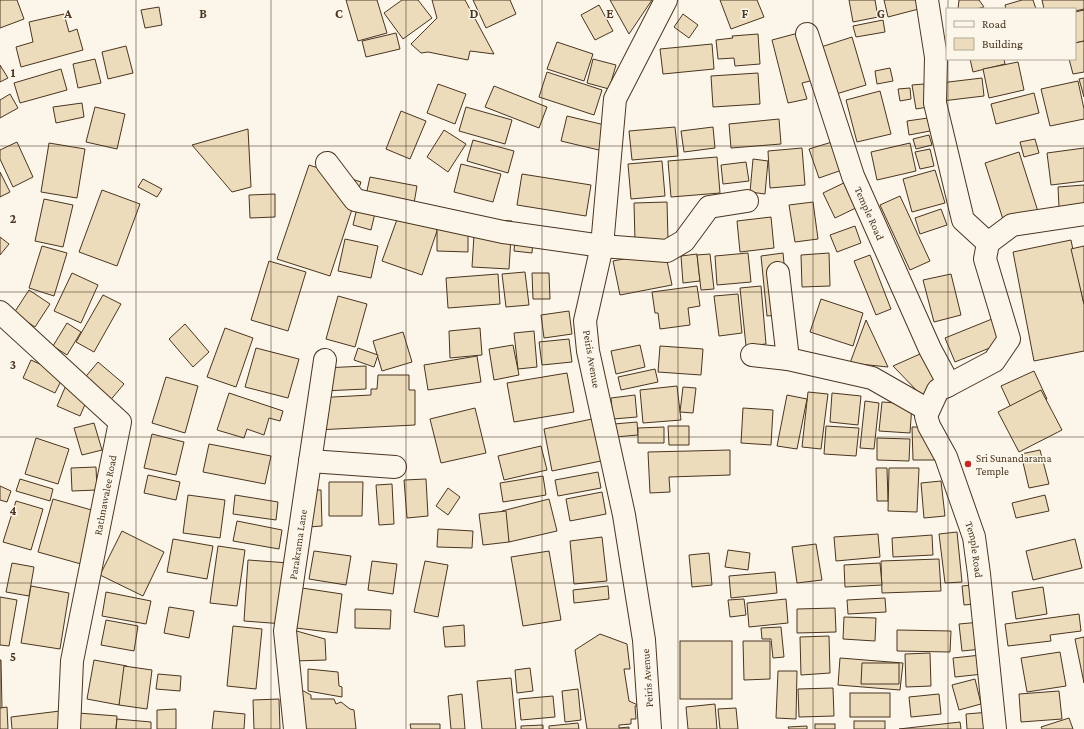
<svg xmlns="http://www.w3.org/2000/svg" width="1084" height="729" viewBox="0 0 1084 729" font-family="'Crimson Pro',serif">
<rect width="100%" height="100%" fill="#fbf6e9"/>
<!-- building -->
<g fill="#ecdcbc" stroke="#4a3520">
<path d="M0 0H17L24 19 0 28Z"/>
<path d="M346 0H377L387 33 358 41Z"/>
<path d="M402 0H418L432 18 403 39 384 13Z"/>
<path d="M432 0H465L494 54 470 51 468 60 428 52 421 53 411 44 437 18Z"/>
<path d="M473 0H510L516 14 486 28Z"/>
<path d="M610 0H652L629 34Z"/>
<path d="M720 0H757L764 17 731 29Z"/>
<path d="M849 0H875L878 17 853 22Z"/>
<path d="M884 0H933L934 5 888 17Z"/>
<path d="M959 0H979L984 7 976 9H958Z"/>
<path d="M1022 0H1033L1036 9H1006L1005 5Z"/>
<path d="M1042 0H1084V9L1075 11V9H1044Z"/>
<path d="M599 5 613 31 595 40 581 15Z"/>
<path d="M159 7 162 25 145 28 141 10Z"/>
<path d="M1084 10V41L1075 43V12Z"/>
<path d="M64 14 69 32 77 29 83 50 21 67 16 47 33 42 29 22Z"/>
<path d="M683 14 698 25 689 38 674 27Z"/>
<path d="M883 20 885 32 856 37 853 26Z"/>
<path d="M802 32 814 80 802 83 807 99 788 103 772 40Z"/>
<path d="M396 33 400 49 366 57 362 41Z"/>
<path d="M758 34 760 64 735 66 734 58 718 59 716 40 733 38 732 36Z"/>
<path d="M852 37 866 85 836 94 821 47Z"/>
<path d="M1084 41V72L1073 74 1069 59H1075V43Z"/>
<path d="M557 42 593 54 584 81 547 69Z"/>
<path d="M712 44 714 69 663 74 660 49Z"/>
<path d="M126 46 133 73 108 79 102 52Z"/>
<path d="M95 59 101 83 78 88 73 64Z"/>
<path d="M593 59 616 65 609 89 587 83Z"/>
<path d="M970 59H1004L1005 64 973 72Z"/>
<path d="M1018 62 1024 90 989 98 983 69Z"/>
<path d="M0 65 8 78 0 82Z"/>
<path d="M890 68 893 81 877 84 875 71Z"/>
<path d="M61 69 67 90 20 103 14 83Z"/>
<path d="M547 72 602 90 594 115 539 97Z"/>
<path d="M758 73 760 104 713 107 711 76Z"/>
<path d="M982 78 984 96 942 101 940 83Z"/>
<path d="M1084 78V97L1079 79Z"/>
<path d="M1078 81 1084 109V119L1050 126 1041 89Z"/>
<path d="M438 84 466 94 455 124 427 113Z"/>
<path d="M924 84 928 107 916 109 912 85Z"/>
<path d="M494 86 547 107 539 128 485 107Z"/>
<path d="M910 88 911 99 900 101 898 89Z"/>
<path d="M880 91 891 134 857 142 846 100Z"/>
<path d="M1034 93 1039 113 996 124 991 104Z"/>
<path d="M10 94 18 108 0 118V100Z"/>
<path d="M82 103 84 117 56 123 53 107Z"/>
<path d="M95 107 125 114 117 149 86 142Z"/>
<path d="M466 107 512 120 505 144 459 131Z"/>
<path d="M401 111 426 121 410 159 386 149Z"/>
<path d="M567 116 609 126 603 151 561 141Z"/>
<path d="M928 118 930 131 909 135 907 121Z"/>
<path d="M779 119 781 144 731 148 729 124Z"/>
<path d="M675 127 678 156 632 160 629 131Z"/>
<path d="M713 127 715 148 684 152 681 131Z"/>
<path d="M248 129 251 187 232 192 192 145Z"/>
<path d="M444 130 466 144 448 172 427 157Z"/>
<path d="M929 135 932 145 916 149 913 139Z"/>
<path d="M1035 139 1039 153 1024 157 1020 142Z"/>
<path d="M473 140 514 151 508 173 467 161Z"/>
<path d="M17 142 33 177 13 187 0 159V150Z"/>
<path d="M832 142 842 170 819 178 809 149Z"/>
<path d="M49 143 85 149 77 198 41 192Z"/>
<path d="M910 143 916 171 877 180 871 152Z"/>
<path d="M802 148 805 185 770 188 768 151Z"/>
<path d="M1084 148V181L1051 185 1047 153Z"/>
<path d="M930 149 934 166 920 169 915 152Z"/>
<path d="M1019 152 1042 224 1008 235 985 163Z"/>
<path d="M717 157 720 193 671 197 668 161Z"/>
<path d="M753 159 768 161 765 194 750 192Z"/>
<path d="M662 161 665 196 631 199 628 164Z"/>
<path d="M746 162 749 181 723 184 721 165Z"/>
<path d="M461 164 501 174 493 202 454 192Z"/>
<path d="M309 165 361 182 330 276 277 259Z"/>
<path d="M935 170 945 203 912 212 903 179Z"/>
<path d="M0 172 10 192 0 197Z"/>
<path d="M522 174 591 185 586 216 517 205Z"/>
<path d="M370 177 417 186 413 209 365 200Z"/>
<path d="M143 179 162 189 157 197 138 187Z"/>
<path d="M852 179 864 204 835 218 823 193Z"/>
<path d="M1084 185V206L1059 207 1058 187Z"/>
<path d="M102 190 140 204 117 266 79 252Z"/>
<path d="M275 194V217L250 218 249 195Z"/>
<path d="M900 196 930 261 910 270 880 205Z"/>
<path d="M44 199 73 205 63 247 35 241Z"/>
<path d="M667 202 668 240 635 241 634 203Z"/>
<path d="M813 202 818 239 795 242 789 205Z"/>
<path d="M358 204 376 209 371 230 353 225Z"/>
<path d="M941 209 947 225 920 234 915 218Z"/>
<path d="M399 214 438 228 422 275 382 261Z"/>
<path d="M771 217 774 248 740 252 737 221Z"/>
<path d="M475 219 512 221 509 269 472 267Z"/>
<path d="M437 226 468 227V252L437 251Z"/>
<path d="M516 226 534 228 532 253 514 251Z"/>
<path d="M855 226 861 243 837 252 830 235Z"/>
<path d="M0 237 9 244 0 255Z"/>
<path d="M345 239 378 246 371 278 338 271Z"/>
<path d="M1071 240 1084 305V351L1034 361 1013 252Z"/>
<path d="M42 246 67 253 54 296 29 288Z"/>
<path d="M1084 246V304L1071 249Z"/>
<path d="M665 251 672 285 620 295 613 261Z"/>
<path d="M748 253 751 282 717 285 715 256Z"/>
<path d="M783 253 789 314 767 316 761 256Z"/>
<path d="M829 253 830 286 802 287 801 255Z"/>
<path d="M697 254 700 281 683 283 681 256Z"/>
<path d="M710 254 714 289 701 290 697 255Z"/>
<path d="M870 255 891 309 876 315 854 261Z"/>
<path d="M269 261 306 272 288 331 251 320Z"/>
<path d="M525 272 529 305 506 307 502 274Z"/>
<path d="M72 273 98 285 81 323 54 311Z"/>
<path d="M532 273H549L550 299H533Z"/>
<path d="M498 274 500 304 448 308 446 278Z"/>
<path d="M951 274 961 315 934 322 923 280Z"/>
<path d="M697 286 700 306 688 308 690 325 660 329 658 313H655L652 292Z"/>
<path d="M761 286 766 344 746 346 740 288Z"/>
<path d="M29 290 50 304 35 327 14 313Z"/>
<path d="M738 294 742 333 719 336 714 296Z"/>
<path d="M103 295 121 304 94 352 76 342Z"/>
<path d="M338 296 367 304 355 347 326 339Z"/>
<path d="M821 299 863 313 853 346 810 332Z"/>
<path d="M569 311 572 334 544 338 541 315Z"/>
<path d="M992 319 1002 343 955 362 945 338Z"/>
<path d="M866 320 888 367 850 363Z"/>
<path d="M67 323 81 332 67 355 53 346Z"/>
<path d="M185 324 209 352 193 367 169 339Z"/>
<path d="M225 328 253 338 236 387 207 377Z"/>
<path d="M480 328 482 355 450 358 449 331Z"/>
<path d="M534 331 537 367 518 369 514 333Z"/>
<path d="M403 332 412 362 382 371 373 341Z"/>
<path d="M569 339 572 362 542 365 539 342Z"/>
<path d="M513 345 519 375 494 380 489 349Z"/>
<path d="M640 345 645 367 616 374 611 351Z"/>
<path d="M660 346 703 349 701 375 658 372Z"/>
<path d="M256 348 299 359 288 398 245 387Z"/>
<path d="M358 348 378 355 374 367 354 360Z"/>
<path d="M929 350 944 384 922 396 893 366Z"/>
<path d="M477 356 481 382 428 390 424 365Z"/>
<path d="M31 360 64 375 55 393 23 378Z"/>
<path d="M98 362 124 384 108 403 82 381Z"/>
<path d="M366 366V389L323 391 322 368Z"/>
<path d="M655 369 658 382 621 390 618 377Z"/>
<path d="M1034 371 1047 399 1014 414 1001 386Z"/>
<path d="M567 373 574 412 514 422 507 383Z"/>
<path d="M378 375H409V390H415V425L316 430 314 398 371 395V389H377Z"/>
<path d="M166 377 198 386 185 433 152 423Z"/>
<path d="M67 383 90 393 80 416 57 406Z"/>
<path d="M677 386 681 420 643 423 640 390Z"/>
<path d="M683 387 696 388 693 413 680 412Z"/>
<path d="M1041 390 1062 430 1019 452 998 412Z"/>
<path d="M808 392 828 394 821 449 802 447Z"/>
<path d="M229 393 283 411 280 421 269 418 264 435 247 429 244 438 217 430Z"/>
<path d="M832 393 861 396 858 425 830 422Z"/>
<path d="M635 395 637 417 613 419 611 398Z"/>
<path d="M787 395 807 399 797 449 777 446Z"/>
<path d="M865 401 879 403 874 449 860 448Z"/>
<path d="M882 402 912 404 910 433 879 431Z"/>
<path d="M475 408 486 453 441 463 430 419Z"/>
<path d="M743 408 773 410 771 445 741 443Z"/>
<path d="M592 419 601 461 552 471 544 429Z"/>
<path d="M637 422 638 435 615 437 614 424Z"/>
<path d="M94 423 102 450 82 455 74 428Z"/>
<path d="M668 426H689V445H669Z"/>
<path d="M826 426 859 428 856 456 824 454Z"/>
<path d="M664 427V443H638V428Z"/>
<path d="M912 427H935L937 460H913Z"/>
<path d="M152 434 184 442 176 475 144 468Z"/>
<path d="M36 438 69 449 58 484 25 474Z"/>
<path d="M877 438 910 439 909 461 877 460Z"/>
<path d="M209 444 271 456 265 484 203 472Z"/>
<path d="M541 446 547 470 504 480 498 456Z"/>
<path d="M730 450V475L669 477 670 492 650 493 648 452Z"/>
<path d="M1040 450 1049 484 1029 488 1021 454Z"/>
<path d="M96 467 97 490 72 491 71 468Z"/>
<path d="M876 468H887L888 501H877Z"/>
<path d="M889 468H919L917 512 888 511Z"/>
<path d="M598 472 601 488 558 496 555 480Z"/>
<path d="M148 475 180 482 176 500 144 493Z"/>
<path d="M543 476 546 495 503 502 500 483Z"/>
<path d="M20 479 53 489 50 501 16 491Z"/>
<path d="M426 479 428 516 407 518 404 480Z"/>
<path d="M941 481 945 516 924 518 921 483Z"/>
<path d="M329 482H363L362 516H329Z"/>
<path d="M392 484 394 524 379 525 376 485Z"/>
<path d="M0 486 11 491 7 502 0 500Z"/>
<path d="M448 488 460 497 448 515 436 506Z"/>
<path d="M306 490H321L322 526 308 527Z"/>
<path d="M602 492 606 514 570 521 566 499Z"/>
<path d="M188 495 225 500 220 538 183 533Z"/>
<path d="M235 495 278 502 276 520 233 514Z"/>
<path d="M1045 495 1049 511 1016 518 1012 503Z"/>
<path d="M53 499 95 511 81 564 38 552Z"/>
<path d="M549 499 557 531 509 542 502 511Z"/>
<path d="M16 501 43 509 31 550 3 542Z"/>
<path d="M506 511 509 542 483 545 479 514Z"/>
<path d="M237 521 282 530 279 549 233 541Z"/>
<path d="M438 529 473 531 472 548 437 547Z"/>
<path d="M122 531 164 552 143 596 100 575Z"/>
<path d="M957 532 962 582 945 583 939 534Z"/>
<path d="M878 534 880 557 836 561 834 537Z"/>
<path d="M932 535 933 555 893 557 892 538Z"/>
<path d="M602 537 607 581 574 584 570 541Z"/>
<path d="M173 539 213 546 207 579 167 572Z"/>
<path d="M1075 539 1082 568 1033 580 1026 551Z"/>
<path d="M816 544 822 580 797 583 792 547Z"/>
<path d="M218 546 245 550 237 606 210 603Z"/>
<path d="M728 550 750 553 748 570 725 567Z"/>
<path d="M314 551 351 556 346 585 309 579Z"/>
<path d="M549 551 561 620 523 626 511 557Z"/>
<path d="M709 553 712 585 692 587 689 555Z"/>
<path d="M939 559 941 591 882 593 881 561Z"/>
<path d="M248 560 289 563 284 624 244 621Z"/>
<path d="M372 561 397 564 393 594 368 590Z"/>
<path d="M425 561 448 565 438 617 414 612Z"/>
<path d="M12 563 34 567 29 596 6 592Z"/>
<path d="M880 563 882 585 845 587 844 565Z"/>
<path d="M775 572 777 593 731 598 729 576Z"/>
<path d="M983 584 984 603 964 605 962 586Z"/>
<path d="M31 586 69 593 60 649 21 643Z"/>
<path d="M608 586 609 599 574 603 573 590Z"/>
<path d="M1043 587 1047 614 1016 619 1012 592Z"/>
<path d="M302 588 342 594 337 633 296 628Z"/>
<path d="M106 592 151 601 146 624 102 616Z"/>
<path d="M0 597 17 600 9 646 0 645Z"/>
<path d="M885 598 886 612 848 614 847 600Z"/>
<path d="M744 599 746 615 730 617 728 600Z"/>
<path d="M786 599 788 623 749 627 747 603Z"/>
<path d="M169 607 194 611 189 638 164 633Z"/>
<path d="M835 608 836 632 797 633V609Z"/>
<path d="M355 609 391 610 390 629 355 628Z"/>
<path d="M1079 614 1081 631 1050 635 1051 641 1008 646 1005 624Z"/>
<path d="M844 617 876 618 875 641 843 639Z"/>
<path d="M106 620 138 626 134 651 101 645Z"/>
<path d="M981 622 982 649 962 651 959 624Z"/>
<path d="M464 625 465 646 445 647 443 627Z"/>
<path d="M233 626 262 629 256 689 227 686Z"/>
<path d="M781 627 784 657 773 658 771 639H762L761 628Z"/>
<path d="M293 630 325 639 326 660 294 661Z"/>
<path d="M897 630 951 631 950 652 897 651Z"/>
<path d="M600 634 627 644 630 669H624L629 701 640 706H635L636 719H631V724L619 725V728L629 727V729H587L575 650Z"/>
<path d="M829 636 830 673 801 675 800 637Z"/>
<path d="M1084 637V683L1075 639Z"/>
<rect x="680" y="641" width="52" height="58"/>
<path d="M743 641H770V679L744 680Z"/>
<path d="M1060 652 1066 686 1027 692 1021 658Z"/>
<path d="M930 653 931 686 906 687 905 654Z"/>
<path d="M981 655 983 674 955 677 953 658Z"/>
<path d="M840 658 903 663 900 690 838 685Z"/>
<path d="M0 660H1L2 709H0Z"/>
<path d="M94 660 127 666 119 705 87 699Z"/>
<path d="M862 663H899V684H861Z"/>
<path d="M124 666 152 670 147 709 119 705Z"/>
<path d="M530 668 533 691 517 693 515 670Z"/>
<path d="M308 669 338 672 339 686 342 687V697L308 691Z"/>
<path d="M778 671H797L796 719 776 718Z"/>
<path d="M158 674 181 676 180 691 156 689Z"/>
<path d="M511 678 516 729H482L477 681Z"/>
<path d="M975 679 981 704 959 710 952 685Z"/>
<path d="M292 685 311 695V699H334L336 704 341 702 350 709 354 710 356 729H298Z"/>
<path d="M833 688 834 716 799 717 798 689Z"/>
<path d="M578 689 581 720 565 722 562 691Z"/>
<path d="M1059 691 1062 719 1021 722 1019 694Z"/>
<rect x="850" y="693" width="40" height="24"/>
<path d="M462 694 465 729H451L448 696Z"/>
<path d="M939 694 941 714 911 717 909 697Z"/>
<path d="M553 696 555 717 521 720 519 699Z"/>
<path d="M279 699 280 729H254L253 700Z"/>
<path d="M715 704 717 729H688L686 707Z"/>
<path d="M7 707 8 729H0V708Z"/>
<path d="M736 708 738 729H720L718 709Z"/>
<path d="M176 709V729H157V710Z"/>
<path d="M60 711 63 729H12L11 717Z"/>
<path d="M214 711 245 714 244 729H212Z"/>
<path d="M990 712 992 729H967L966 714Z"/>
<path d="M78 713 117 716 116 729H76Z"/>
<path d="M1069 718 1073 729H1042L1041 727Z"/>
<path d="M117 719 151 722V729H116Z"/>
<rect x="854" y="721" width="31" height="8"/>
<path d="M960 722 961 729H899Z"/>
<path d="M578 723 579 729H549V726Z"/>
<path d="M410 724H440V729H411Z"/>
<rect x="815" y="724" width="20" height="5"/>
<path d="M543 725V729H521V726Z"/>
<path d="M807 726V729H789L788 727Z"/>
</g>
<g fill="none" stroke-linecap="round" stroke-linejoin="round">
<!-- minor casing -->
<g stroke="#4a3520" stroke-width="24">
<g id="minor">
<path d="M927 0 936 57 935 103 963 220 988 243"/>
<path id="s1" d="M807 34 853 176 930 349 944 375 947 386 938 390 926 416 929 426 946 457 974 537 979 574 995 729"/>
<path d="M327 163 355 200 503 232 602 246 667 251 684 241 709 207 747 201"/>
<path d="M778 273 788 359"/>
<path d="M0 312 120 422 72 661 69 729"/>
<path d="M752 355 788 359 872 378 928 410"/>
<path d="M947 386 994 361 1009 339 985 259 988 243 1012 225 1084 214"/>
<path d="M310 461 395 467"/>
<path id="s2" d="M295 729 285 631 325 360"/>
<path d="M650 729 644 640 624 515 588 351 585 321 602 246 615 99 666 0"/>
</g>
</g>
<!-- minor -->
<use href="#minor" stroke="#fbf6e9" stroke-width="22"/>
</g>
<!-- grid -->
<path fill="none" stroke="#4a3520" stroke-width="1" stroke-opacity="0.55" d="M136 0V729M271 0V729M406 0V729M542 0V729M678 0V729M813 0V729M948 0V9M948 59V729M0 146H1084M0 292H1084M0 437H1084M0 583H1084"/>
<!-- markers -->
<circle fill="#c62828" stroke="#fbf6e9" stroke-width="1.5" cx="968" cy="464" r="4"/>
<g text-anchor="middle" stroke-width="3" stroke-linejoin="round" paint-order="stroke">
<!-- street labels -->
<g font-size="11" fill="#4a3520" stroke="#fbf6e9">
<text dy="4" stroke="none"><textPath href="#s1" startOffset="190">Temple Road</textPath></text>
<text transform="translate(592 359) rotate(80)" y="4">Peiris Avenue</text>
<text transform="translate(105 495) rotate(-79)" y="4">Rathnawalee Road</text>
<text dy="4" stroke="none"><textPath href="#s2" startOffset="186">Parakrama Lane</textPath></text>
<text dy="4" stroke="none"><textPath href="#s1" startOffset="561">Temple Road</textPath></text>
<text transform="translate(647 678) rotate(-94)" y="4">Peiris Avenue</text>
</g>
<!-- poi labels -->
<g font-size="11" fill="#4a3520" stroke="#fbf6e9" text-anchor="start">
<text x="976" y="462">Sri Sunandarama<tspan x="976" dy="13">Temple</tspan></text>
</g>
</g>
<g font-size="13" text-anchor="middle" font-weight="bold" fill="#4a3520" stroke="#fbf6e9" stroke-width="3" stroke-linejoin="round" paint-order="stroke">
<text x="68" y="18">A</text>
<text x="203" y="18">B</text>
<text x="339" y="18">C</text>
<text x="474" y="18">D</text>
<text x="610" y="18">E</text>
<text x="745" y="18">F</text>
<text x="881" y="18">G</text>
<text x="13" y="77">1</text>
<text x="13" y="223">2</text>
<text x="13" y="369">3</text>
<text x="13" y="515">4</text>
<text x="13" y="661">5</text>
</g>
<!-- legend -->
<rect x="946" y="8" width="130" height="52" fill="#fbf6e9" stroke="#b4a999"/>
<rect x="954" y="21" width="20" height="6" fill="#fbf6e9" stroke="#b4a999"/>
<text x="982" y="28" font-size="12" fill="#4a3520">Road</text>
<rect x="954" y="38" width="20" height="12" fill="#ecdcbc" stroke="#b4a999"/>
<text x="982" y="48" font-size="12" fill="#4a3520">Building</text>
</svg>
